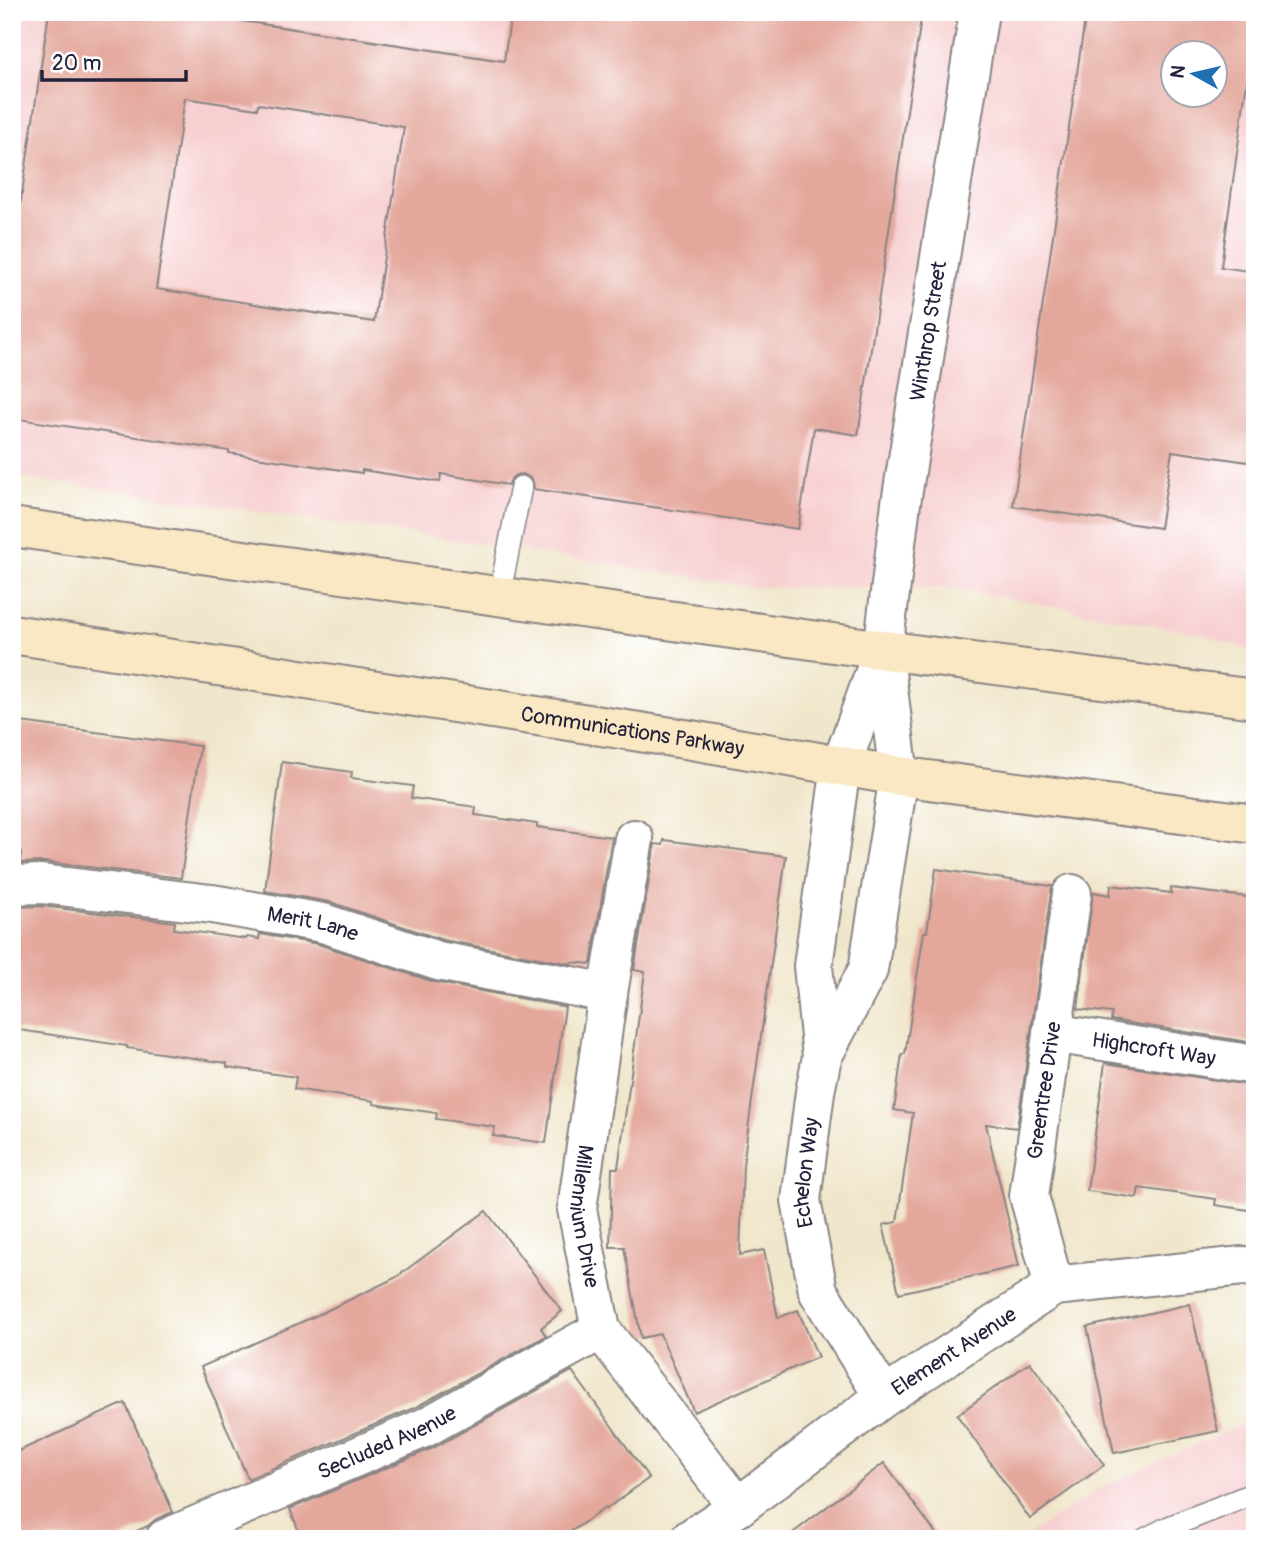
<svg xmlns="http://www.w3.org/2000/svg" width="1267" height="1551" viewBox="0 0 1267 1551" font-family="Pangolin,sans-serif">
<rect width="100%" height="100%" fill="#fff"/>
<filter id="ink" filterUnits="userSpaceOnUse"><feTurbulence type="fractalNoise" baseFrequency=".0143" numOctaves="2"/><feDisplacementMap in="SourceGraphic" scale="14" xChannelSelector="R" yChannelSelector="G"/><feConvolveMatrix kernelMatrix="1 2 1 2 8 2 1 2 1" color-interpolation-filters="sRGB"/></filter>
<filter id="wash" filterUnits="userSpaceOnUse"><feTurbulence type="fractalNoise" baseFrequency=".00686" numOctaves="4" result="noise"/><feDisplacementMap in="SourceGraphic" scale="28" xChannelSelector="R" yChannelSelector="G"/><feGaussianBlur stdDeviation="1.57" result="paint"/><feColorMatrix in="noise" values="0 0 0 0 0 0 0 0 0 0 0 0 0 0 0 0 0 1.4 0 .05"/><feComposite in="paint" operator="in"/></filter>
<g filter="url(#wash)">
<rect width="100%" height="100%" fill="#f0e6cb"/>
<!-- built -->
<g fill="#f7cfd0" fill-rule="evenodd">
<path d="M12 12H1255V652L1201 634 954 588 754 587 475 543 12 476ZM1172 52H1214V94H1172Z"/>
<path d="M1255 1418V1539H1023L1098 1489Z"/>
</g>
<g id="blocks">
<!-- building -->
<g fill="#e4a79c" fill-rule="evenodd">
<path d="M49 12H183L504 61 511 12H922L858 435 814 428 798 529 534 489 533 482 530 478 523 474 516 475 512 478 508 485 441 474 440 482 362 470V473L229 453V451L12 418V206L20 207ZM185 98 257 109 258 104 404 127 374 322 156 289Z"/>
<path d="M1086 12H1255V24L1221 267 1255 272V463L1172 451 1160 528 1013 506ZM1172 52H1214V94H1172Z"/>
<path d="M21 722 200 746 181 878 45 862 20 863 21 852 12 851V788Z"/>
<path d="M282 762 352 772 351 778 413 786 411 798 476 807 475 815 537 824V827L612 837 591 964 571 962V964L443 940 330 902 265 891Z"/>
<path d="M664 840 786 856 743 1165 740 1255 764 1250 778 1318 798 1310 818 1357 694 1412 660 1334 641 1338 624 1247H610L612 1168H618L645 972 634 970 655 844 663 845Z"/>
<path d="M936 869 1052 886 1017 1128 986 1124 1019 1266 899 1293 883 1225 897 1222 913 1113 894 1110 902 1054H905L924 932H927Z"/>
<path d="M1111 885 1171 893V888L1255 898V1043L1111 1020 1112 1013 1078 1009 1093 892 1110 895Z"/>
<path d="M41 906 175 922 174 929 246 939 247 937 259 939 260 934 318 944 434 982 565 1007 546 1143 493 1136 495 1127 436 1119 437 1113 373 1104 374 1101 294 1089 296 1077 227 1067V1063L127 1048V1046L12 1029V921L14 907Z"/>
<path d="M1105 1063 1255 1086V1211L1215 1205 1216 1199 1139 1188 1137 1198 1087 1191Z"/>
<path d="M486 1211 562 1311 541 1328 546 1336 416 1407 248 1479 201 1367 324 1312 395 1278Z"/>
<path d="M1190 1304 1218 1431 1114 1453 1087 1327Z"/>
<path d="M1030 1362 1104 1465 1030 1519 957 1415Z"/>
<path d="M572 1371 649 1478 606 1509 605 1508 560 1539H302L290 1509 435 1447Z"/>
<path d="M125 1403 173 1512 156 1519 148 1526 119 1539H12V1454Z"/>
<path d="M884 1463 940 1539H785Z"/>
</g>
</g>
</g>
<g filter="url(#ink)">
<use href="#blocks" fill-opacity="0" stroke="#898483" stroke-width="2"/>
<g fill="none" stroke-linecap="round" stroke-linejoin="round">
<!-- lane casing -->
<g stroke="#898483" stroke-width="24">
<g id="lane">
<path d="M499 597 521 487"/>
<path d="M1145 1539 1169 1527 1255 1493"/>
</g>
</g>
<!-- street casing -->
<g stroke="#898483" stroke-width="42">
<g id="street">
<path id="s1" d="M634 839 608 993 577 1209 601 1330 738 1507"/>
<path id="s2" d="M12 885 42 884 212 904 323 923 438 961 608 993"/>
<path id="s3" d="M1052 1033 1255 1065"/>
<path d="M822 1057 868 970 899 776 884 657"/>
<path id="s4" d="M1054 1286 1029 1196 1072 894"/>
<path id="s5" d="M884 1397 818 1291 801 1200 815 1092 822 1057 813 966 841 766 883 650 901 503 979 12"/>
<path id="s6" d="M165 1539 426 1427 601 1330"/>
<path id="s7" d="M690 1539 738 1507 884 1397 1054 1286 1243 1266 1255 1267"/>
</g>
</g>
<!-- secondary casing -->
<g stroke="#898483" stroke-width="42">
<g id="secondary">
<path d="M12 527C426 586 840 646 1255 699"/>
<path id="s8" d="M12 634 691 740 899 776 1255 824"/>
</g>
</g>
<!-- lane -->
<use href="#lane" stroke="#fff" stroke-width="21"/>
<!-- street -->
<use href="#street" stroke="#fff" stroke-width="38"/>
<!-- secondary -->
<use href="#secondary" stroke="#fae7c3" stroke-width="38"/>
</g>
</g>
<g text-anchor="middle" stroke-width="5" stroke-linejoin="round" paint-order="stroke">
<!-- street labels -->
<g font-size="21" fill="#22223b" stroke="#fff">
<text dy="7" stroke="none"><textPath href="#s5" startOffset="1101">Winthrop Street</textPath></text>
<text dy="7" stroke="none"><textPath href="#s8" startOffset="628">Communications Parkway</textPath></text>
<text dy="7" stroke="none"><textPath href="#s2" startOffset="304">Merit Lane</textPath></text>
<text dy="7" stroke="none"><textPath href="#s3" startOffset="103">Highcroft Way</textPath></text>
<text dy="7" stroke="none"><textPath href="#s4" startOffset="200">Greentree Drive</textPath></text>
<text dy="7" stroke="none"><textPath href="#s5" startOffset="245">Echelon Way</textPath></text>
<text dy="7" stroke="none"><textPath href="#s1" startOffset="382">Millennium Drive</textPath></text>
<text dy="7" stroke="none"><textPath href="#s7" startOffset="324">Element Avenue</textPath></text>
<text dy="7" stroke="none"><textPath href="#s6" startOffset="242">Secluded Avenue</textPath></text>
</g>
</g>
<!-- margin -->
<rect width="1267" height="1551" fill="none" stroke="#fff" stroke-width="42"/>
<!-- north arrow -->
<g transform="translate(1194 74) rotate(278)"><circle r="33" fill="#ffffff" stroke="#a7a7b1" stroke-width="2"/>
<path d="M0-5L12 26L0 18L-12 26Z" fill="#1f6fb2"/>
<text y="-10" font-size="19" font-weight="bold" text-anchor="middle" fill="#22223b">N</text>
</g>
<!-- scale -->
<path d="M42 70v10h144v-10" fill="none" stroke="#22223b" stroke-width="3.5"/>
<text x="52" y="70" font-size="21" fill="#22223b" stroke="#ffffff" stroke-width="5" paint-order="stroke">20 m</text>
</svg>
